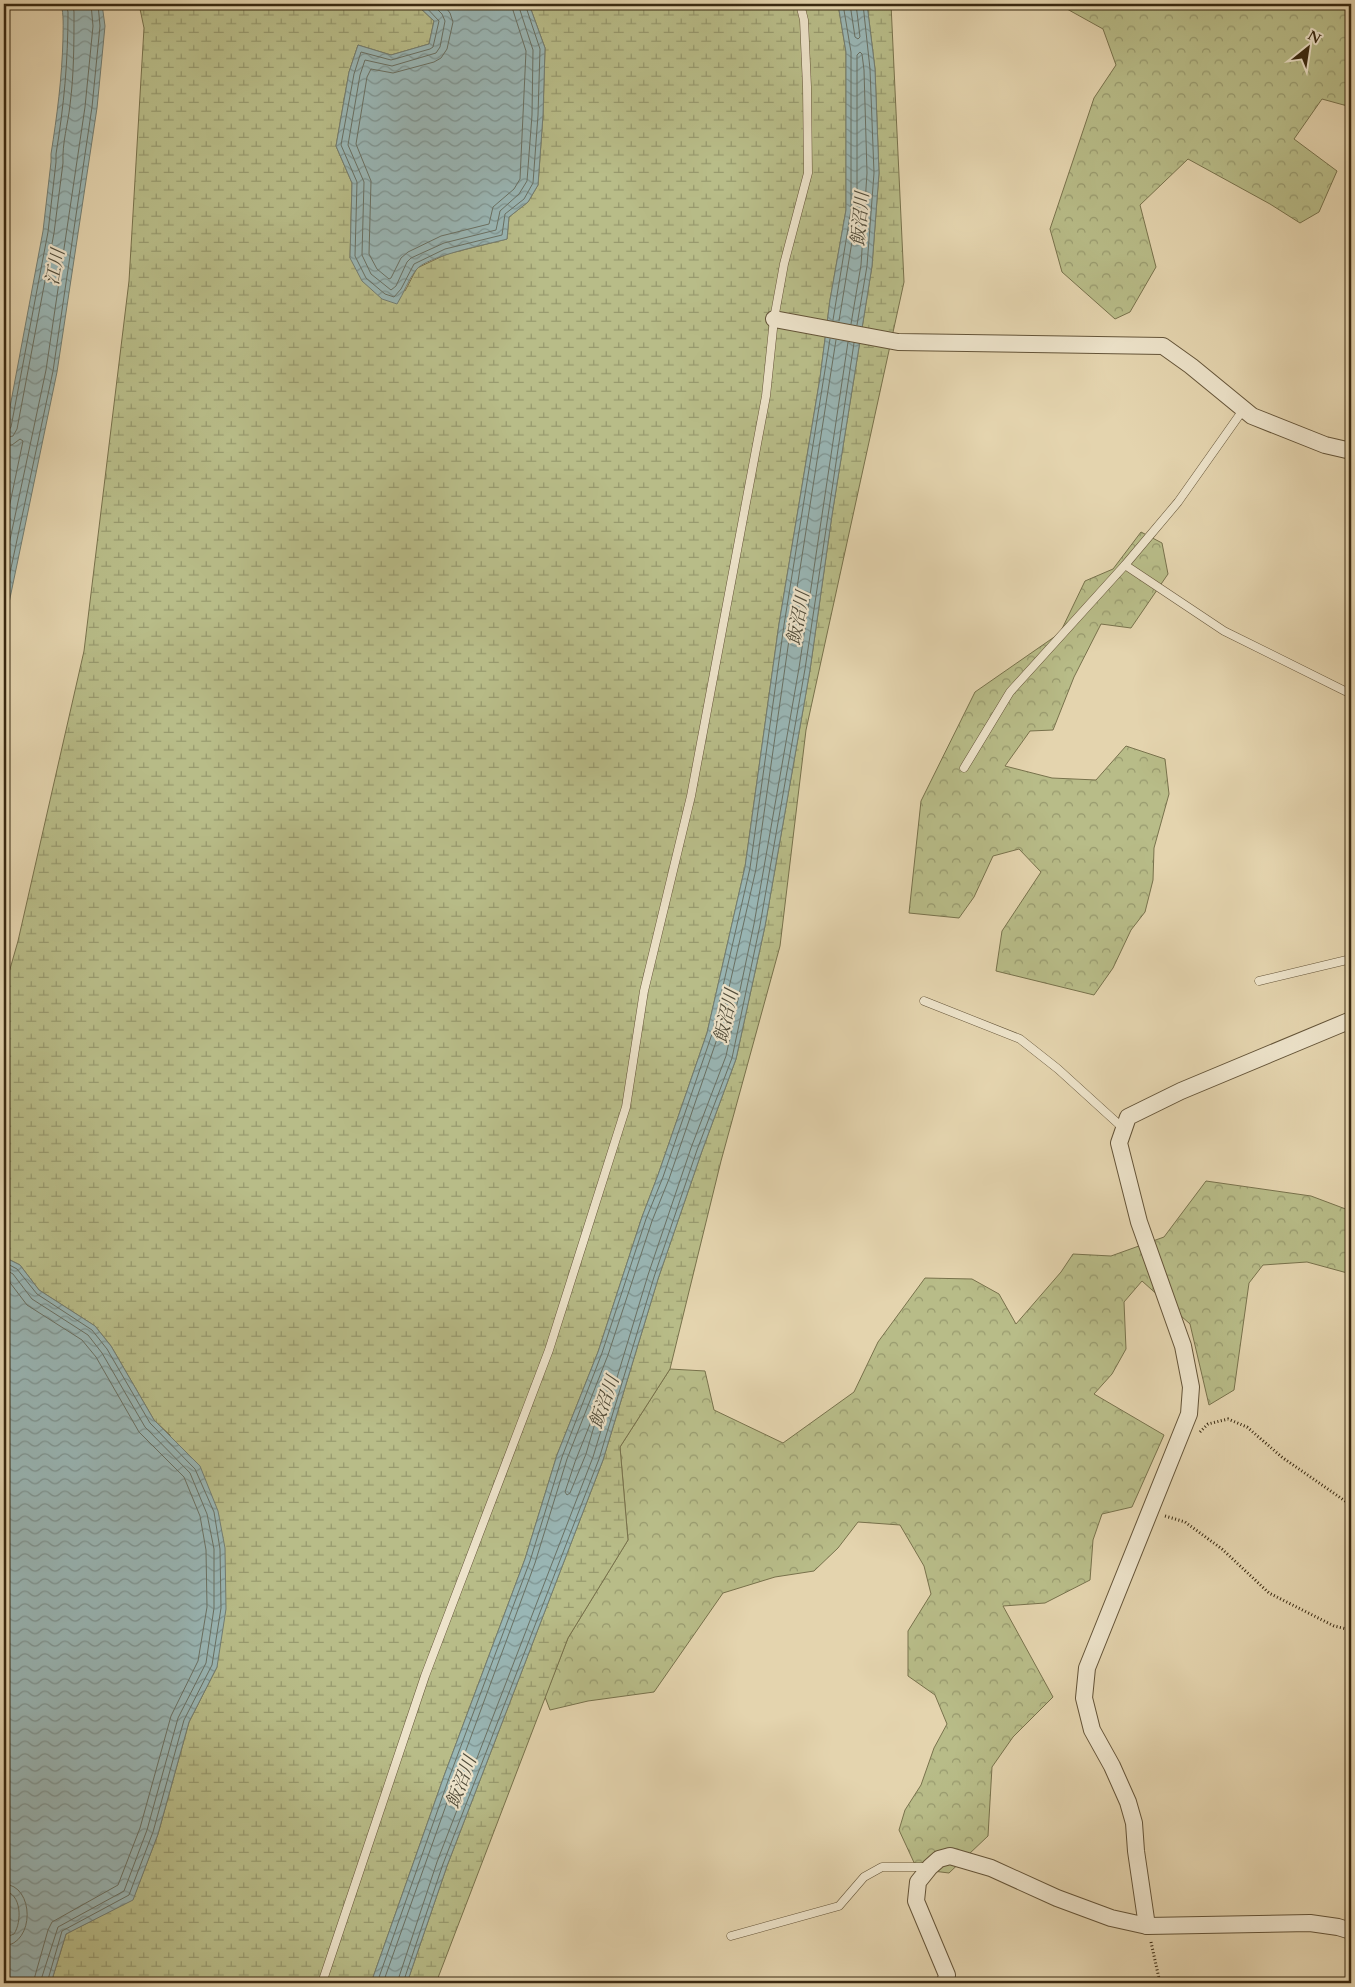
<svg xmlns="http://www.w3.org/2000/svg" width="1355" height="1987" viewBox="0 0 1355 1987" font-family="Cardo,'Noto Serif JP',serif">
<defs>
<pattern id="forest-crowns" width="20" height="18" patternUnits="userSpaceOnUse" patternTransform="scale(1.25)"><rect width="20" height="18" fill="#b8bc88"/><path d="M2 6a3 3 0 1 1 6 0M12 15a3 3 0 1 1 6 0" fill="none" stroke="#97996e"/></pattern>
<pattern id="wetland-marsh" width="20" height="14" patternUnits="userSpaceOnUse" patternTransform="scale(1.25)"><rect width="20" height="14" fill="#b8bc88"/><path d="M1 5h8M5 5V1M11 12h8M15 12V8" fill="none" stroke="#97996e"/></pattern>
<pattern id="water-waves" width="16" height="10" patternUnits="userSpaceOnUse" patternTransform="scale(1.25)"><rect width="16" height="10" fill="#99b6b5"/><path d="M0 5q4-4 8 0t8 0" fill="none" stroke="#7e9492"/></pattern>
</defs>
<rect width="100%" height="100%" fill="#e4d4ae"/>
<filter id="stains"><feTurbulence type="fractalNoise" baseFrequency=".004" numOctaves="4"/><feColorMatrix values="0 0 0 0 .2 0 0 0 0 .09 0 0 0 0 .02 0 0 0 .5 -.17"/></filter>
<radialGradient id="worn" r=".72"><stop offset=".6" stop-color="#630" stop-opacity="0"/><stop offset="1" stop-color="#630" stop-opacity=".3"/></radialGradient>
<!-- forest -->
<g fill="url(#forest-crowns)" stroke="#78724c">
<path d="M1058 4H1351V107L1322 99 1294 139 1337 171 1319 212 1300 223 1270 204 1188 159 1140 205 1156 267 1130 312 1115 319 1062 272 1050 229 1094 98 1116 65 1103 29Z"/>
<path d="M1141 532 1162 543 1168 574 1131 628 1101 624 1074 677 1053 730 1030 731 1005 766 1052 778 1096 780 1126 746 1165 759 1169 794 1154 848 1153 880 1145 912 1131 930 1113 968 1094 995 996 971 1002 931 1041 872 1019 849 993 856 974 897 959 918 909 913 921 801 975 692 1060 633 1085 581 1113 569Z"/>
<path d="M1206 1181 1311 1196 1351 1211V1274L1307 1262 1263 1265 1249 1283 1234 1390 1209 1405 1190 1324 1142 1281 1124 1302 1126 1349 1112 1374 1094 1394 1164 1435 1132 1507 1102 1514 1093 1540 1090 1580 1045 1603 1003 1606 1053 1697 1013 1737 992 1767 988 1836 949 1873 917 1869 899 1830 905 1810 921 1785 934 1748 947 1724 935 1695 908 1676V1631L931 1594 924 1566 900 1525 858 1522 838 1548 814 1571 775 1577 723 1593 654 1692 588 1701 550 1710 545 1697 568 1638 628 1540 620 1447 670 1369 705 1371 714 1410 783 1443 854 1392 878 1342 925 1278 972 1279 999 1294 1016 1324 1061 1272 1073 1254 1111 1256 1164 1237Z"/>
</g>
<!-- wetland -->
<g fill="url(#wetland-marsh)" stroke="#78724c">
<path d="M139 4H416L434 21 429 44 391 55 358 45 349 72 336 146 352 183 350 258 405 291 417 268 447 254 507 239 509 217 528 202 538 185 543 115 545 48 529 4H838L846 52V210L830 300 820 378 779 624 745 867 707 1033 658 1175 642 1217 598 1352 557 1455 525 1559 444 1776 371 1983H51L66 1934 133 1899 158 1834 189 1722 217 1667 170 1435 154 1420 111 1346 95 1326 39 1290 20 1265 4 1257V990L18 941 84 651 129 281 144 28Z"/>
<path d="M867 4H891L904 282 806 730 780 946 721 1161 670 1369 620 1447 628 1540 568 1638 436 1983H407L447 1866 603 1460 658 1279 702 1151 736 1059 765 926 810 670 832 515 872 266 879 173 875 69Z"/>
<path d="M4 1886 7 1922 4 1934Z"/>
</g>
<!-- water -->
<g fill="url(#water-waves)" stroke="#737e73">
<path d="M61 4H102L105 26 97 108 57 372 4 627V439L43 231 51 162V154C57 116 62 78 63 38 63 27 64 15 61 4Z"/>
<path d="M416 4H529L545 48 543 115 538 185 528 202 509 217 507 239C489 244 426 256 416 270 408 280 404 293 397 304L382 299 362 281 350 258 352 183 336 146 349 72 358 45 391 55 429 44 434 21Z"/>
<path d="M838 4H867L875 69 879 173 872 266 832 515 810 670 765 926 736 1059 702 1151 658 1279 603 1460 447 1866 407 1983H371L444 1776 525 1559 557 1455 598 1352 642 1217 658 1175 707 1033 745 867 779 624 820 378 830 300 846 210V52Z"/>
<path d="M4 1257 20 1265 39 1290 95 1326 111 1346 154 1420 200 1466 218 1511 225 1548 226 1609 217 1667 189 1722 158 1834 133 1900 66 1934 51 1983H4V1934L7 1922 4 1886Z"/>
</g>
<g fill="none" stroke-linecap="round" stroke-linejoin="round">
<!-- shore -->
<g stroke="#697063" stroke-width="1">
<path d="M423 4 439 21 433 47 430 49 391 60 361 52 354 74 341 145 357 182 355 256 366 278 385 294 394 297 401 289 414 264 445 249 502 235 505 214 524 199 533 183 538 115 540 49 525 4"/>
<path d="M432 4 442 14 445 21 440 47 436 53 392 66 365 60 360 75 348 145 364 182 362 255 371 274 391 290 396 286 407 262 411 258 444 243 496 230 500 211 519 194 527 181 532 115 533 50 518 4"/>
<path d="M443 4 450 13 453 22 447 49 441 58 434 62 393 73 371 69 367 77 356 144 371 181 369 254 377 269 389 279 391 278 401 258 408 252 441 236 489 224 493 207 514 189 520 179 526 51 511 4"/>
<path d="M850 4 855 37 858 39 860 37 856 4"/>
<path d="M833 320 851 210V52L843 4"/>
<path d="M839 321 857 211V55L860 52 862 54 864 70 867 173 861 265 851 324"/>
<path d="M857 325 867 266 874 173 870 69 863 4"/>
<path d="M4 432 8 431 11 427 48 232 56 162V154C64 105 68 62 68 12L66 4"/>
<path d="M4 438 13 436 17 429 54 233 63 163C62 143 68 124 70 105 74 74 74 43 74 12L73 4"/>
<path d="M4 446 12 445 20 439 23 441 4 532"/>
<path d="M4 568 46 370 85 107 93 26 91 4"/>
<path d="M4 601 53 371 92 107 100 26 98 4"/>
<path d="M4 1262 17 1269 37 1294 92 1330 107 1349 150 1423 195 1469 214 1512 220 1549 221 1608 212 1665 184 1720 153 1832 129 1895 62 1931 47 1983"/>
<path d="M4 1269 13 1274 32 1299 88 1335 102 1353 145 1427 190 1473 207 1514 214 1549V1608L206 1663 178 1718 147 1830 124 1891 58 1927 40 1983"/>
<path d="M4 1278 8 1280 27 1305 82 1340 96 1357 139 1432 184 1477 200 1516 206 1550 207 1607 198 1661 171 1716 140 1828 118 1885 52 1922 48 1930 33 1983"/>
<path d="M592 1420 595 1423 586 1454 570 1493 567 1495 565 1492 575 1462Z"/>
<path d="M4 1884C35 1885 35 1944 4 1946"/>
<path d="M4 1891C22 1893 22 1922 14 1934L4 1938"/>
<path d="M377 1983 449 1778 530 1561 562 1457 602 1353 646 1219 663 1177 712 1034 750 868 784 625 830 339"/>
<path d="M383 1983 455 1780 535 1563 567 1459 608 1355 652 1221 669 1179 718 1036 756 869 791 626 836 340"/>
<path d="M397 1983 437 1862 593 1457 648 1275 691 1148 726 1056 754 924 799 668 848 342"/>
<path d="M403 1983 443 1864 599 1459 654 1277 697 1150 732 1058 760 925 805 669 854 343"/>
</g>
<!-- lane casing -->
<g stroke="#645438" stroke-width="9">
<g id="lane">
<path d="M1243 410 1178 502 1125 565 1224 631 1351 694"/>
<path d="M964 768 1010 692 1125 565"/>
<path d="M1259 981 1351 959"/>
<path d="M924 1001 1020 1039 1058 1069 1124 1129"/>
<path d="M731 1936 839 1906 864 1877 882 1867H928"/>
<path d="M322 1983 425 1676 549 1350 626 1107 644 991 691 796 766 396 774 319 784 264 808 173 807 87 804 20 800 4"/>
</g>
</g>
<!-- street casing -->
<g stroke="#645438" stroke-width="18">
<g id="street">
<path d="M774 319 898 342 1163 346 1191 366 1252 416 1325 445 1351 451"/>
<path d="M1147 1926 1136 1851 1134 1823 1128 1802 1112 1766 1092 1730 1084 1698 1087 1668 1189 1414 1191 1387 1183 1346 1139 1222 1119 1143 1128 1117 1181 1091 1351 1020"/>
<path d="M945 1983 947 1975 916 1901 918 1882 930 1867 939 1859 950 1856 991 1868 1057 1898 1111 1918 1147 1926 1310 1923 1338 1927 1351 1931"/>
</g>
</g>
<!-- path -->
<g stroke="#392911" stroke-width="3" stroke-dasharray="1 2.5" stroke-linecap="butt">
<path d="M1200 1432 1208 1424 1228 1419 1247 1427 1283 1458 1351 1505"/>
<path d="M1165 1516 1185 1522 1222 1549 1269 1593 1334 1626 1351 1630"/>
<path d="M1151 1942 1160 1983"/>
</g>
<!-- lane -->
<use href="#lane" stroke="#ede3ca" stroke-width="8"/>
<!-- street -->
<use href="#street" stroke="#ede3ca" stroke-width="16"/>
</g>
<g text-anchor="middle" stroke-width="4.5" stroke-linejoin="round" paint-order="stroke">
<!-- water labels -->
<g font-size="18" font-style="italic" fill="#514c3a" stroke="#ede3ca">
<text transform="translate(860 219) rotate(-85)" y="6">飯沼川</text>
<text transform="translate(55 267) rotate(-80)" y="6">江川</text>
<text transform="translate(798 618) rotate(-79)" y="6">飯沼川</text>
<text transform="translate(726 1016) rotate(-77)" y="6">飯沼川</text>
<text transform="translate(604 1402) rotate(-70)" y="6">飯沼川</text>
<text transform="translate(461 1782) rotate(-69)" y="6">飯沼川</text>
</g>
</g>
<!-- margin -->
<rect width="1355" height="1987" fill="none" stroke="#e4d4ae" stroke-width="20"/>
<rect x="5" y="5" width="1345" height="1977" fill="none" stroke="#392911" stroke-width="2.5"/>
<rect x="10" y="10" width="1335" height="1967" fill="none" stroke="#392911"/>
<!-- north arrow -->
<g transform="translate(1308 48) rotate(30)" stroke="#ede3ca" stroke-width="4" paint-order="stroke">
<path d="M0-4L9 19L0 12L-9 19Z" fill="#392911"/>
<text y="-8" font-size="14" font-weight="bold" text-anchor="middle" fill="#392911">N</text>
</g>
<rect width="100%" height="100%" filter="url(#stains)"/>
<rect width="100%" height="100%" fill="url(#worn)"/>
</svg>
